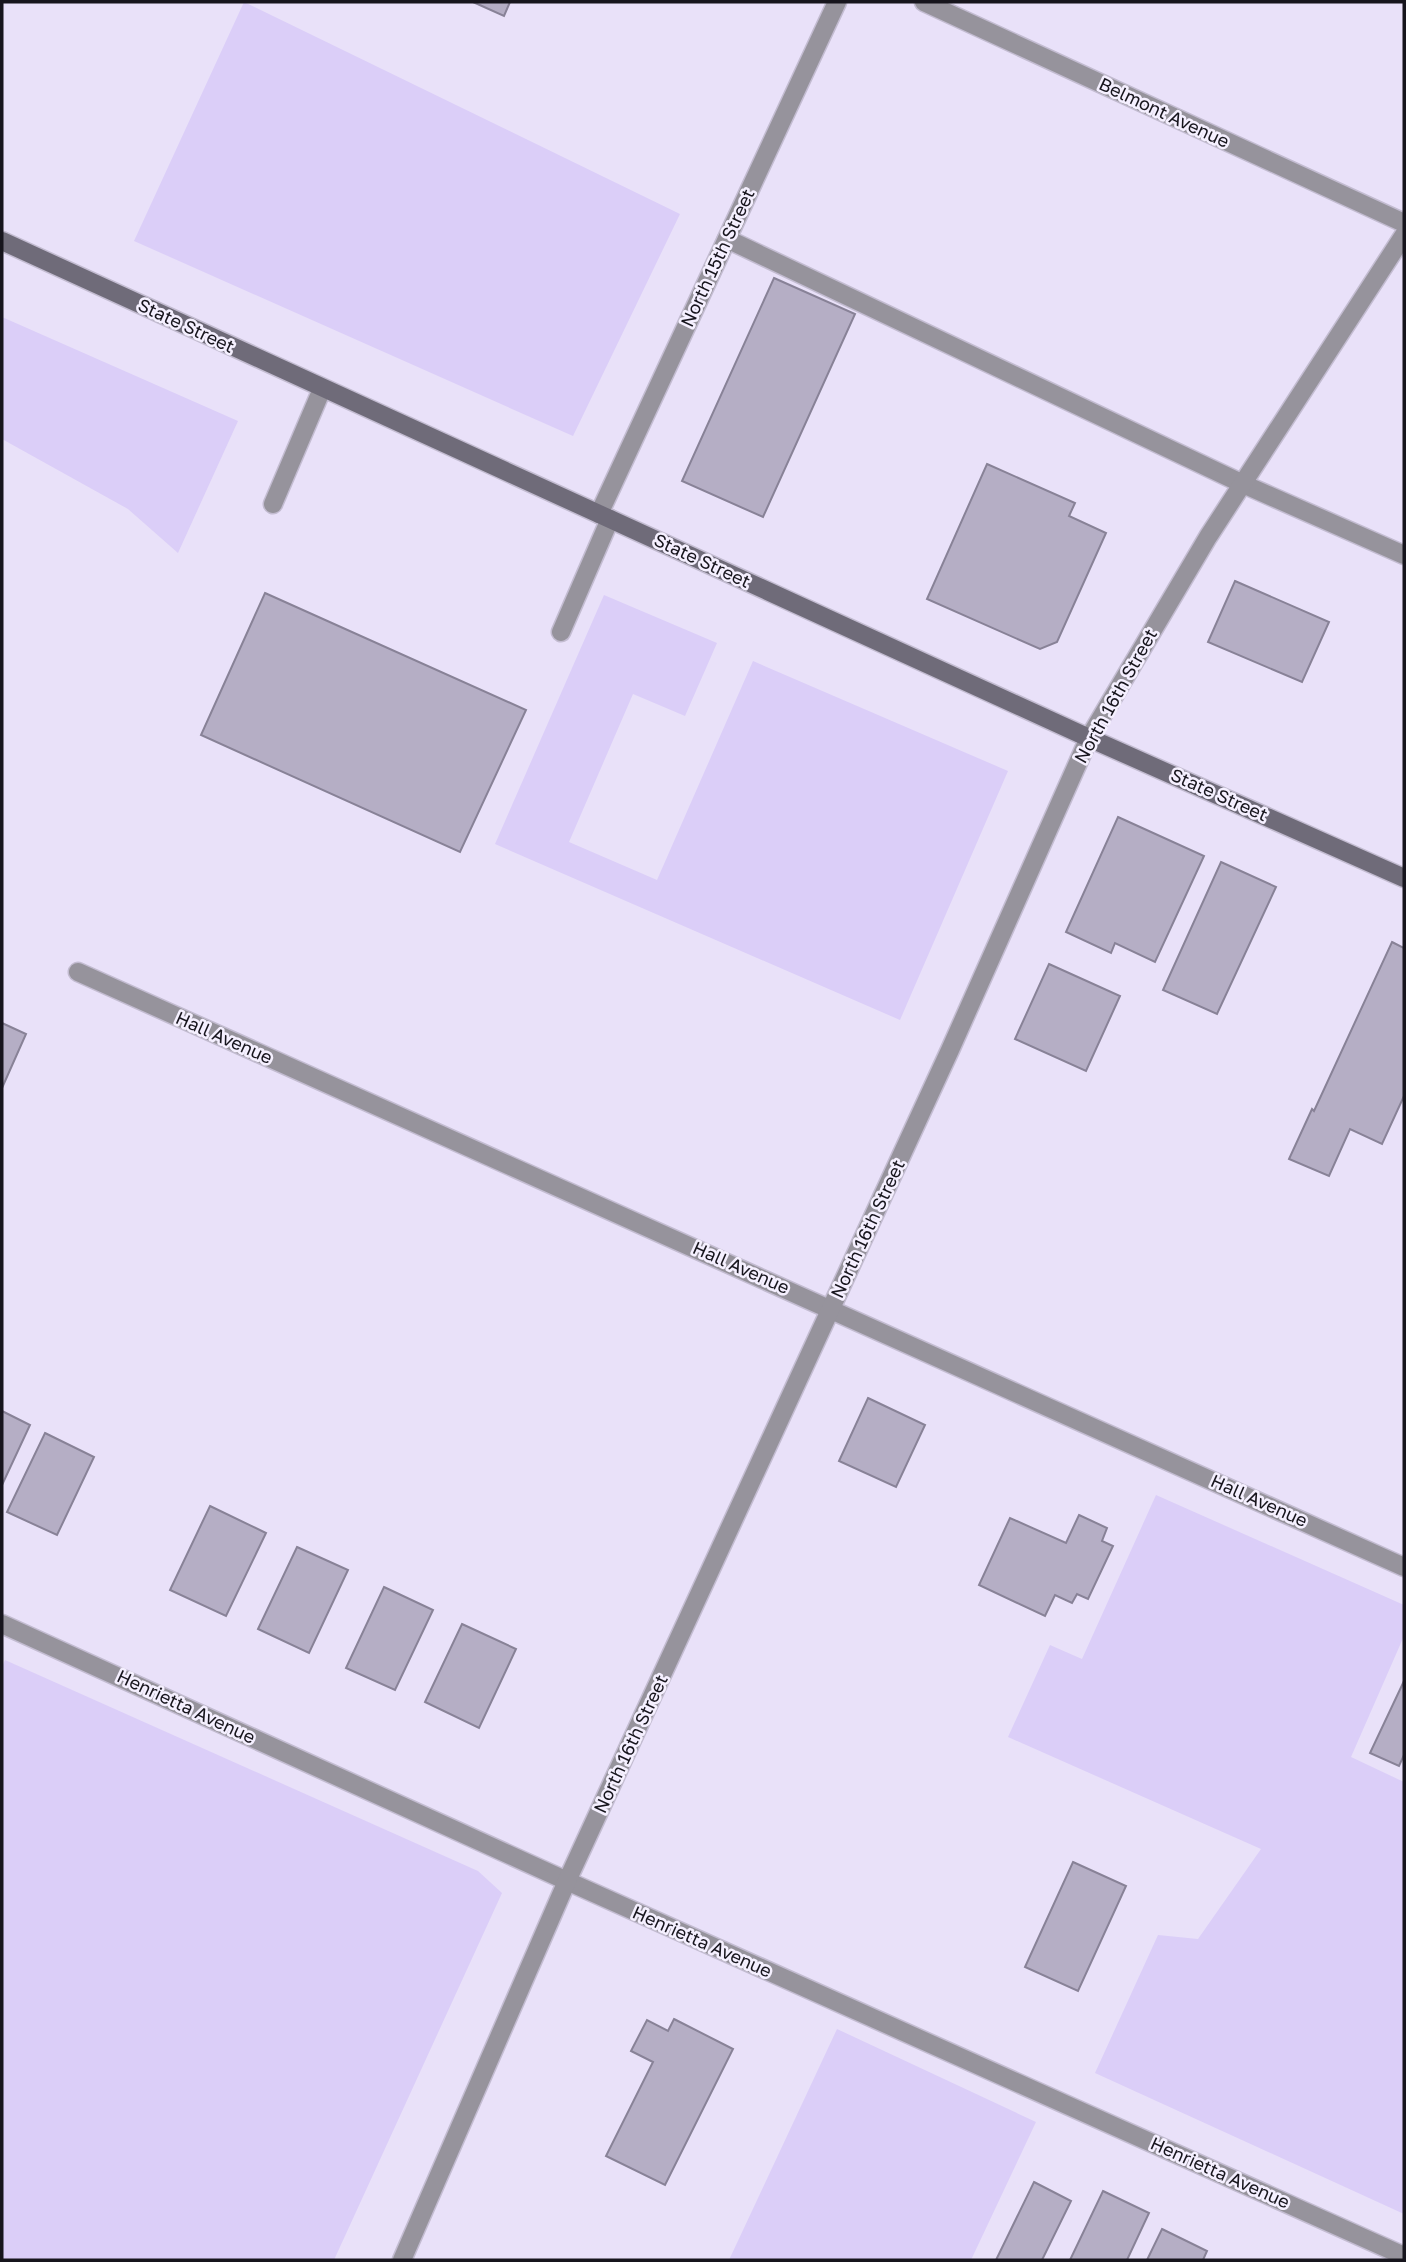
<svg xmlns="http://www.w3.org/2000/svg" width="1406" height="2262" viewBox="0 0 1406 2262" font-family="'Golos Text',sans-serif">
<rect width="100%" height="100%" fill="#e9e1f9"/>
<!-- green -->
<g fill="#dbcef8">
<path d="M244 2 680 214 573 436 134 241Z"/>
<path d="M2 317 238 421 178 553 128 509 2 439Z"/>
<path d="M604 595 717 643 685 716 633 694 569 842 657 880 753 661 1008 771 900 1020 495 844Z"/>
<path d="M1156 1495 1404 1605V1636L1351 1757 1404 1782V2214L1095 2073 1158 1935 1198 1939 1261 1849 1008 1737 1050 1645 1082 1659Z"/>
<path d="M5 1660 478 1871 502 1893 334 2260H2V1667Z"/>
<path d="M837 2029 1036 2122 971 2260H729Z"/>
</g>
<!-- building -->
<g fill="#b5aec5" stroke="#888297" stroke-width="2">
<path d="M473 2H510L504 16Z"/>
<path d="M774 278 855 314 763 517 682 481Z"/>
<path d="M987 464 1075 503 1069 516 1106 533 1057 642 1040 649 927 599Z"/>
<path d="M1235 581 1329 622 1302 682 1208 642Z"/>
<path d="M265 593 526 710 460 852 201 735Z"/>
<path d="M1118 817 1204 856 1155 962 1115 943 1111 953 1066 932Z"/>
<path d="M1221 862 1276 887 1217 1014 1163 990Z"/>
<path d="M1392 942 1404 948V1096L1382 1144 1350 1129 1329 1176 1289 1159 1312 1109 1314 1111Z"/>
<path d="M1049 964 1120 996 1086 1071 1015 1039Z"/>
<path d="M2 1023 26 1034 2 1088Z"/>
<path d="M868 1398 925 1425 896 1487 839 1461Z"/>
<path d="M2 1411 30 1425 2 1485Z"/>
<path d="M45 1433 94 1457 57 1535 7 1512Z"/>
<path d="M210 1506 266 1533 226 1616 170 1590Z"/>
<path d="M1079 1515 1107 1528 1102 1541 1113 1546 1088 1599 1077 1594 1072 1603 1055 1595 1045 1616 979 1585 1010 1518 1066 1543Z"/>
<path d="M297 1547 348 1570 309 1653 258 1629Z"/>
<path d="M384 1587 433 1610 395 1690 346 1668Z"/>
<path d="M462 1624 516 1649 479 1728 425 1702Z"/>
<path d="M1404 1681V1755L1399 1766 1370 1753Z"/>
<path d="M1073 1862 1126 1886 1078 1991 1025 1967Z"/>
<path d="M674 2019 733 2049 665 2185 606 2156 653 2062 631 2051 647 2020 668 2031Z"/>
<path d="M1034 2182 1071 2201 1042 2260H996Z"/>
<path d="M1103 2191 1149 2213 1127 2260H1070Z"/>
<path d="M1162 2229 1207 2251 1203 2260H1147Z"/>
</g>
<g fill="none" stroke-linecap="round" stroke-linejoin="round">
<!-- lane casing -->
<g stroke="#c3bcd1" stroke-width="21">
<g id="lane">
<path d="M727 239 1243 484 1404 555"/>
<path d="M273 504 322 389"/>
<path d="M561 632 610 519"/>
</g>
</g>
<!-- street casing -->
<g stroke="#c3bcd1" stroke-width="21">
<g id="street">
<path d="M924 2 1404 223"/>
<path d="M599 514 837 2"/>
<path d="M78 972 1404 1567"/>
<path d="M2 1624 567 1881 1404 2256"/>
<path d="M402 2260 567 1881 950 1050 1089 738 1208 537 1404 235"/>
</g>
</g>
<!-- secondary casing -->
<g stroke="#c3bcd1" stroke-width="21">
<path id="secondary" d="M2 241 1089 738 1404 878"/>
</g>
<!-- lane -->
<use href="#lane" stroke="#96939c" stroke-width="18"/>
<!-- street -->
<use href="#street" stroke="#96939c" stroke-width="18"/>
<!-- secondary -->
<use href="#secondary" stroke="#6f6b79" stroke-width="18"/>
</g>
<g text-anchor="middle" stroke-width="5" stroke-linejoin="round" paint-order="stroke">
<!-- street labels -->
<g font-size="18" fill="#17151d" stroke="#f5f0ff">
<text transform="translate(1164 113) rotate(25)" y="6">Belmont Avenue</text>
<text transform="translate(718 258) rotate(-65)" y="6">North 15th Street</text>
<text transform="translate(186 326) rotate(25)" y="6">State Street</text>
<text transform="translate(702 561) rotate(25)" y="6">State Street</text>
<text transform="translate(1116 696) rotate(-61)" y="6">North 16th Street</text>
<text transform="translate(1219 795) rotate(24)" y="6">State Street</text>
<text transform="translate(224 1038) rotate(24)" y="6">Hall Avenue</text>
<text transform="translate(868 1229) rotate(-65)" y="6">North 16th Street</text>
<text transform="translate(741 1268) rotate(24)" y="6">Hall Avenue</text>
<text transform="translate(1259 1501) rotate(24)" y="6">Hall Avenue</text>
<text transform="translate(186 1707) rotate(25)" y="6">Henrietta Avenue</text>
<text transform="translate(631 1744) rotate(-65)" y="6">North 16th Street</text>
<text transform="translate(702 1942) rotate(24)" y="6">Henrietta Avenue</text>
<text transform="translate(1220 2173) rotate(24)" y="6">Henrietta Avenue</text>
</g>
</g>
<!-- border -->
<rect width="1406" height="2262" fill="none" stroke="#17151d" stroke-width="7"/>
</svg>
